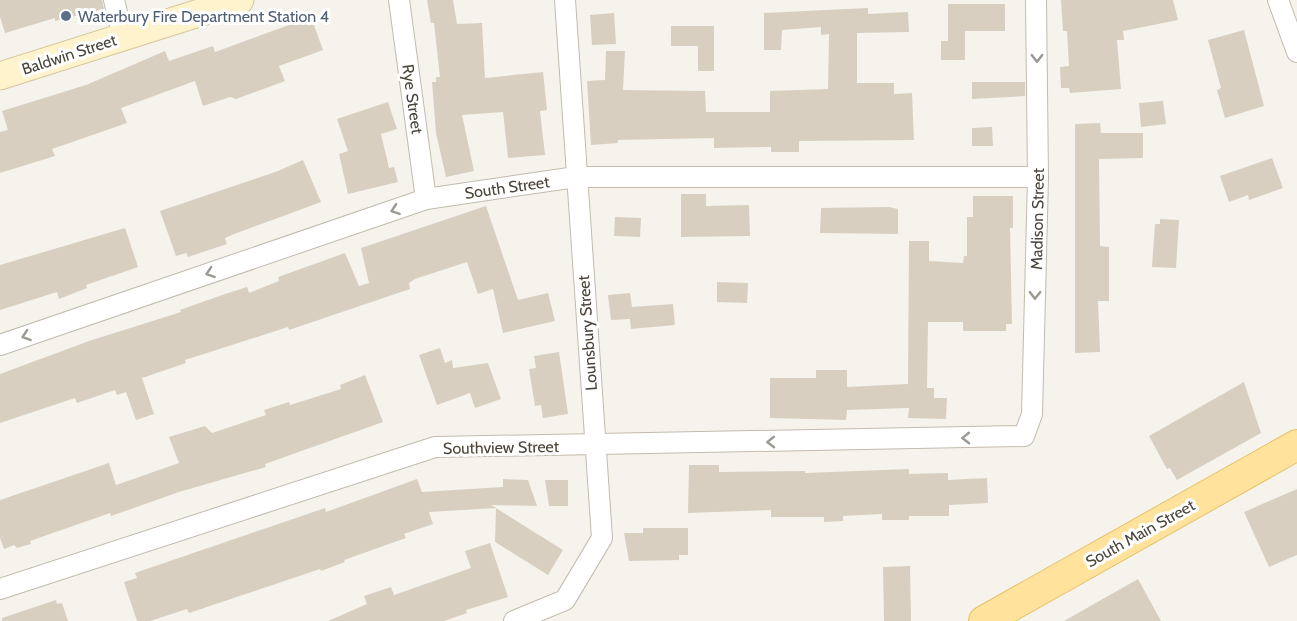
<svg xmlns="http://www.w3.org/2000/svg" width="1297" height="621" viewBox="0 0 1297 621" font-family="Cabin,sans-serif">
<rect width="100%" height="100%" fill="#f6f3ec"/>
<!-- building -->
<g fill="#d8cfc1">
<path d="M0 0H102L104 9 55 21V18L5 33 0 17Z"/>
<path d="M427 0H453L457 24 482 23 485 78 543 72 547 110 540 111 545 155 508 158 503 112 462 115 474 171 446 177 436 133 432 82H436V77H440L434 23H431Z"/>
<path d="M1061 0H1173L1178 20 1123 31 1124 40H1117L1121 89 1070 93 1069 88H1061L1060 67 1069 66 1067 31H1063Z"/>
<path d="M948 4H1005V31H965V60H941V41H948Z"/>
<path d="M868 8V14L908 12 909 32 857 33V83H894V94L912 93 914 140 799 141V152H771V147L714 148V138L618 140V143L591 145 587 81 605 80 606 51H625L623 90 705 91 706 112H770V91L828 89 829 34 821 35V27L782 30 781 50H764V13Z"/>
<path d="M614 13 616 44 592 45 590 15Z"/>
<path d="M311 17 323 50 279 66 285 81 236 99 230 97 203 106 195 81 121 108 127 123 52 149 55 156 0 173V132L8 130 2 111 86 85 165 51 169 61 213 46 215 52Z"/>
<path d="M671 26H714V71H698V46H671Z"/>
<path d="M1244 30 1264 106 1225 118 1217 90 1221 88 1208 40Z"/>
<path d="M972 82H1025V96L972 99Z"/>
<path d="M1163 101 1166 124 1141 127 1139 103Z"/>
<path d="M388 102 397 129 381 134 389 168 394 167 398 182 348 194 339 154 348 151 337 119Z"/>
<path d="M1100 123 1101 133H1143V158L1099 159 1100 246 1109 247V301H1098L1100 352 1075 353V124Z"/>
<path d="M992 127 993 146H972V128Z"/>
<path d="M1272 158 1283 188 1249 200 1248 195 1229 202 1220 176Z"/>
<path d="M303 160 321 202 234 234 225 238 227 244 188 257 186 253 176 256 160 211 278 171Z"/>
<path d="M681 194H706V206L749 205 750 236 681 237Z"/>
<path d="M973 196H1013V228H1010L1012 324H1006V331H963V322H928L927 388H934V398H947L946 419 908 418 909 408 847 410 846 420 770 418V378H816V370H847V387L908 384 909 241H929V261L963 263 964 256H967V217H973Z"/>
<path d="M486 206 518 300 548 293 555 321 503 333 493 289 478 294 467 262 415 279 409 283 410 289 289 330 288 327 185 360 186 363 142 378 154 414 136 420 126 392 117 395 115 390 77 403 75 398 0 423V374L89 341 181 312 180 310 222 295 247 287 249 293 279 281 278 277 345 253 359 286 369 283 361 248Z"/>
<path d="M889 207 898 209V234L820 233 821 208Z"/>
<path d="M615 217 641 218 640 237 614 236Z"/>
<path d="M1160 219 1179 220 1176 268 1152 267 1155 224H1160Z"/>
<path d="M125 228 138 267 86 285 87 288 59 299 57 292 0 310V265Z"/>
<path d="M717 282 748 283 747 303 717 302Z"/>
<path d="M630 293 632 307 673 304 675 325 631 329 630 319 611 320 608 295Z"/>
<path d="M440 348 445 363 452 360 453 368 488 363 501 399 475 408 470 393 437 405 419 355Z"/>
<path d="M559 352 568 414 543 418 541 405 535 406 529 369 536 368 534 356Z"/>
<path d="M365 375 383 422 265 464 266 467 179 492 111 516 110 513 30 541 31 544 17 548 14 545 4 549 0 538V500L109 463 116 485 179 463 169 437 205 426 212 433 266 415 264 410 289 402 290 405 341 389 340 385Z"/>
<path d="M1244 382 1261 433 1177 480 1170 468 1167 469 1149 436Z"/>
<path d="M689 465H719V472L805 471V473L909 469V474L948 473V480L987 478 988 503 949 505V516H909V520H882V514L843 516V521L824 522V517H771V510L688 513Z"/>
<path d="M417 479 422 492 503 487V479L528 480 537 506 491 505 563 550 548 575 495 542 496 508 429 512 433 524 404 534 406 538 344 560 345 562 321 571 320 569 189 613 187 609 150 621H137L124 582 137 578 135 573 325 508 326 512Z"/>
<path d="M545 480H568V506H549Z"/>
<path d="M1297 489V555L1269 567 1244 512Z"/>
<path d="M643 528H688V555H679V560L629 561 624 533H643Z"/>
<path d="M490 543 508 597 466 610 467 613 444 621H328L367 604 364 596 391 587 394 595 471 568 465 551Z"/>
<path d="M910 566 911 621H884L883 567Z"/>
<path d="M1138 579 1161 621H1064Z"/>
<path d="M56 600 57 604 62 603 68 621H2V618Z"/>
</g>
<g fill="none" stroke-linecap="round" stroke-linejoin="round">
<!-- minor casing -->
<g stroke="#c2bbae" stroke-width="22">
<g id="minor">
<path d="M114 0 123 37"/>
<path d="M399 0 426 199"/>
<path d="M1278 0 1297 52"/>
<path d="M0 345 426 199 576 177H1038"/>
<path d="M0 589 435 447 1024 436 1032 414 1038 177 1036 0"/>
<path d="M514 621 565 600 602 538 565 0"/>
</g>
</g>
<!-- secondary casing -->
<g stroke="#d6c79b" stroke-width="29">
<path id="secondary" d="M0 76 240 0"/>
</g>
<!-- primary casing -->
<g stroke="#e6c16a" stroke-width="32">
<path id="primary" d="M984 621 1297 445"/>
</g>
<!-- minor -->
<use href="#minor" stroke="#fff" stroke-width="20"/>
<!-- secondary -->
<use href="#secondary" stroke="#fff3cd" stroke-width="27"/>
<!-- primary -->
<use href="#primary" stroke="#ffe39c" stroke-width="30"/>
</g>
<!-- one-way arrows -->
<defs><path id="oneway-chevron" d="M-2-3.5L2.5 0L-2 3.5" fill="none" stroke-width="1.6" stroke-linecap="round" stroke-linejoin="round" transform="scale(1.5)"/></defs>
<g stroke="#9c9892">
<use href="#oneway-chevron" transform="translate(1037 58) rotate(90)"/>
<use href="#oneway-chevron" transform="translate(395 210) rotate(161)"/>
<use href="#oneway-chevron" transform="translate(210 273) rotate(161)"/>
<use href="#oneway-chevron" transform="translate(1035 295) rotate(91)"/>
<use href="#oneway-chevron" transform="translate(26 336) rotate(161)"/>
<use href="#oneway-chevron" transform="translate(966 438) rotate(179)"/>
<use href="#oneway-chevron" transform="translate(771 442) rotate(179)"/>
</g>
<!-- markers -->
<circle fill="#5c6f8a" stroke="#fff" stroke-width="2" cx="66" cy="16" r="6"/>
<g text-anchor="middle" stroke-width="6" stroke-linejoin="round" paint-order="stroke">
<!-- service labels -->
<g font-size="16" fill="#4e5e75" stroke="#fff" text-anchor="start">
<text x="78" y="22">Waterbury Fire Department Station 4</text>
</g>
<!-- street labels -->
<g font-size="16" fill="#4b4439" stroke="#fff">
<text transform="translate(69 54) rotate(-18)" y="6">Baldwin Street</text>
<text transform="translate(413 99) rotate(82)" y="6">Rye Street</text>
<text transform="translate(507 187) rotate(-8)" y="6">South Street</text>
<text transform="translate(1037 219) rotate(-89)" y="6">Madison Street</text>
<text transform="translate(587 333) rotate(-94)" y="6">Lounsbury Street</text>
<text transform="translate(501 447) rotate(-1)" y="6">Southview Street</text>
<text transform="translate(1140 533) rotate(-29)" y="6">South Main Street</text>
</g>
</g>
</svg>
